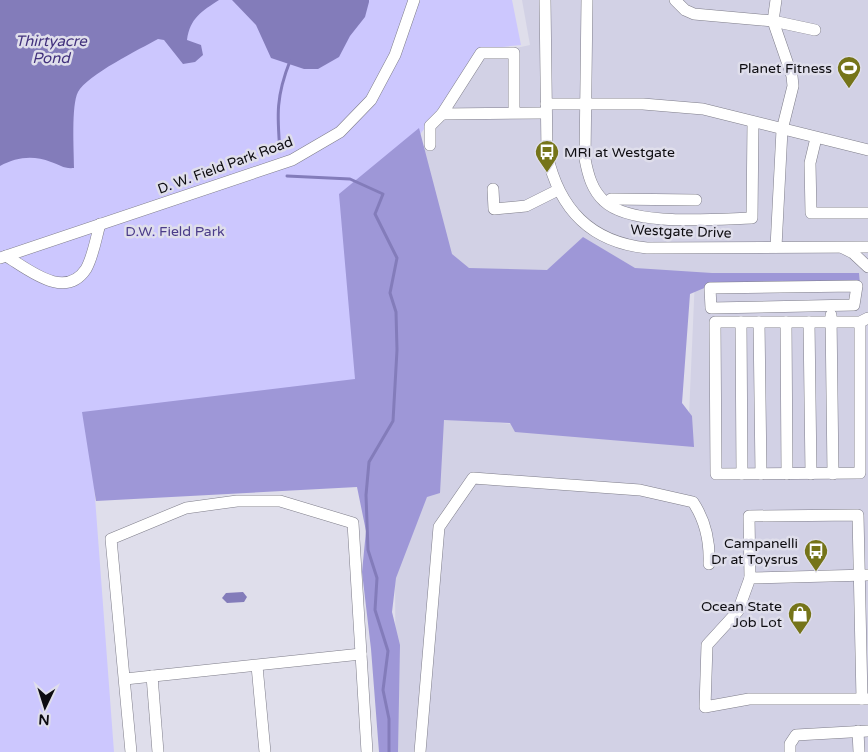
<svg xmlns="http://www.w3.org/2000/svg" width="868" height="752" viewBox="0 0 868 752" font-family="'Varela Round',sans-serif">
<rect width="100%" height="100%" fill="#dfdeeb"/>
<!-- built -->
<path fill="#d2d1e5" d="M522 0H868V752H396L395 567 439 418 688 438 695 278 424 271V137L484 55 530 45Z"/>
<!-- green -->
<path fill="#ccc7fe" d="M0 0H512L521 45 483 49 410 148 362 385 89 417 114 752H0Z"/>
<!-- forest -->
<path fill="#9e97d7" d="M419 128 452 254 469 268 547 270 583 237 635 268 712 273H859L860 285 709 286 690 294 682 403 692 416 694 447 515 432 510 423 444 420 440 493 427 497 396 578 392 612 400 645 398 752H379L371 649 362 572 366 531 357 487 96 501 82 412 355 379 339 194Z"/>
<!-- water -->
<g fill="#837cba">
<path d="M0 0H219C202 11 190 18 187 40L201 45 203 55 195 62 183 64 164 40 158 39C140 49 87 75 78 92 71 105 74 151 74 168 64 169 60 165 51 162 33 155 17 157 0 166Z"/>
<path d="M232 0H369V2L365 17 350 36 339 57 318 69H304L271 58 256 25Z"/>
<path d="M243 592 247 597 244 602 227 603 222 598 226 593Z"/>
</g>
<g fill="none" stroke-linecap="round" stroke-linejoin="round">
<!-- stream -->
<g stroke="#837cba" stroke-width="3">
<path d="M280 151C277 115 276 96 290 61"/>
<path d="M287 176 350 179 383 194 375 214 397 258 390 293 396 312 397 350 393 421 369 462 366 495 368 550 377 578 375 610 388 651 383 690 389 719V752"/>
</g>
<!-- minor casing -->
<g stroke="#7e7d89" stroke-width="12">
<g id="minor">
<path d="M545 0 547 154C559 209 590 242 647 248L868 247"/>
<path d="M587 0 585 159C588 175 592 190 604 201 631 227 715 219 752 218L753 122"/>
<path d="M675 0 685 10 694 14 773 21 792 76 793 86 782 130 776 247"/>
<path d="M776 0 773 21 815 30"/>
<path d="M546 104H643L703 109 868 150"/>
<path d="M514 113V53H481L442 114 545 113"/>
<path d="M816 138 810 163 811 213H868"/>
<path d="M430 145V126L442 114"/>
<path d="M493 189 494 209 526 206 558 190"/>
<path d="M611 199 696 200"/>
<path d="M843 248 853 253 868 267"/>
<path d="M6 256C28 269 65 301 86 269 93 257 96 238 100 224"/>
<path d="M0 258 292 160 340 132 371 100 395 55 414 0"/>
<path d="M857 286 854 305 711 308 710 288Z"/>
<path d="M831 315 833 474"/>
<path d="M741 322 742 474"/>
<path d="M759 322 761 474"/>
<path d="M786 322 787 474"/>
<path d="M809 322 811 474"/>
<path d="M860 322V473L716 474 715 322H860L868 318"/>
<path d="M868 575 750 578 738 611 707 645 705 707 749 699H868"/>
<path d="M750 578 749 516 858 515 862 699"/>
<path d="M257 666 265 752"/>
<path d="M152 676 158 752"/>
<path d="M125 679 361 654"/>
<path d="M858 731 859 752"/>
<path d="M131 752 111 539 186 508 237 501H280L353 523 367 752"/>
<path d="M420 752 439 527 473 478 640 490 693 502C705 520 710 541 709 564"/>
<path d="M790 752V744L796 735 868 731"/>
</g>
</g>
<!-- minor -->
<use href="#minor" stroke="#fff" stroke-width="11"/>
</g>
<!-- icons -->
<defs>
<g id="stadium-pin" transform="scale(1.25)"><path d="M0 17L-7.5 6A9.5 9.5 0 1 1 7.5 6Z" fill="#757419" stroke="#dfdeeb"/><path d="M0-5a6.5 5 0 1 0 0 10a6.5 5 0 1 0 0-10ZM-3.5-1.8h7v3.6h-7Z" fill="#fff"/></g>
<g id="bus-pin" transform="scale(1.25)"><path d="M0 17L-7.5 6A9.5 9.5 0 1 1 7.5 6Z" fill="#757419" stroke="#dfdeeb"/><path d="M-5-6H5V4H4V6H2V4H-2V6H-4V4H-5ZM-3.5-4V0h7V-4ZM-3.5 1.2v1.5H-2V1.2ZM2 1.2v1.5H3.5V1.2Z" fill="#fff"/></g>
<g id="shop-pin" transform="scale(1.25)"><path d="M0 17L-7.5 6A9.5 9.5 0 1 1 7.5 6Z" fill="#757419" stroke="#dfdeeb"/><path d="M-5-2.5h2.3a2.7 3.5 0 0 1 5.4 0H5L5.5 6h-11ZM-1.5-2.5h3a1.5 2.3 0 0 0-3 0Z" fill="#fff"/></g>
</defs>
<g fill-rule="evenodd">
<use href="#stadium-pin" x="849" y="68"/>
<use href="#bus-pin" x="547" y="152"/>
<use href="#bus-pin" x="816" y="551"/>
<use href="#shop-pin" x="800" y="614"/>
</g>
<g text-anchor="middle" stroke-width="5" stroke-linejoin="round" paint-order="stroke">
<!-- poi labels -->
<g font-size="14" fill="#0d0c10" stroke="#dfdeeb" text-anchor="end">
<text x="832" y="73">Planet Fitness</text>
<text x="564" y="157" text-anchor="start">MRI at Westgate</text>
<text x="798" y="548">Campanelli<tspan x="798" dy="16">Dr at Toysrus</tspan></text>
<text x="782" y="611">Ocean State<tspan x="782" dy="16">Job Lot</tspan></text>
</g>
<!-- street labels -->
<g font-size="14" fill="#0d0c10" stroke="#dfdeeb">
<text transform="translate(225 165) rotate(-20)" y="5">D. W. Field Park Road</text>
<text transform="translate(681 231) rotate(2)" y="5">Westgate Drive</text>
</g>
<!-- park labels -->
<g font-size="14" fill="#4b3c89" stroke="#dfdeeb">
<text x="175" y="236">D.W. Field Park</text>
</g>
<!-- water labels -->
<g font-size="15" font-style="italic" fill="#41307c" stroke="#dfdeeb">
<text x="51" y="46">Thirtyacre<tspan x="51" dy="17">Pond</tspan></text>
</g>
</g>
<!-- north arrow -->
<g transform="translate(45 707) rotate(184)" stroke="#dfdeeb" stroke-width="4" paint-order="stroke">
<path d="M0-4L9 19L0 12L-9 19Z" fill="#0d0c10"/>
<text y="-8" font-size="14" font-weight="bold" text-anchor="middle" fill="#0d0c10">N</text>
</g>
</svg>
